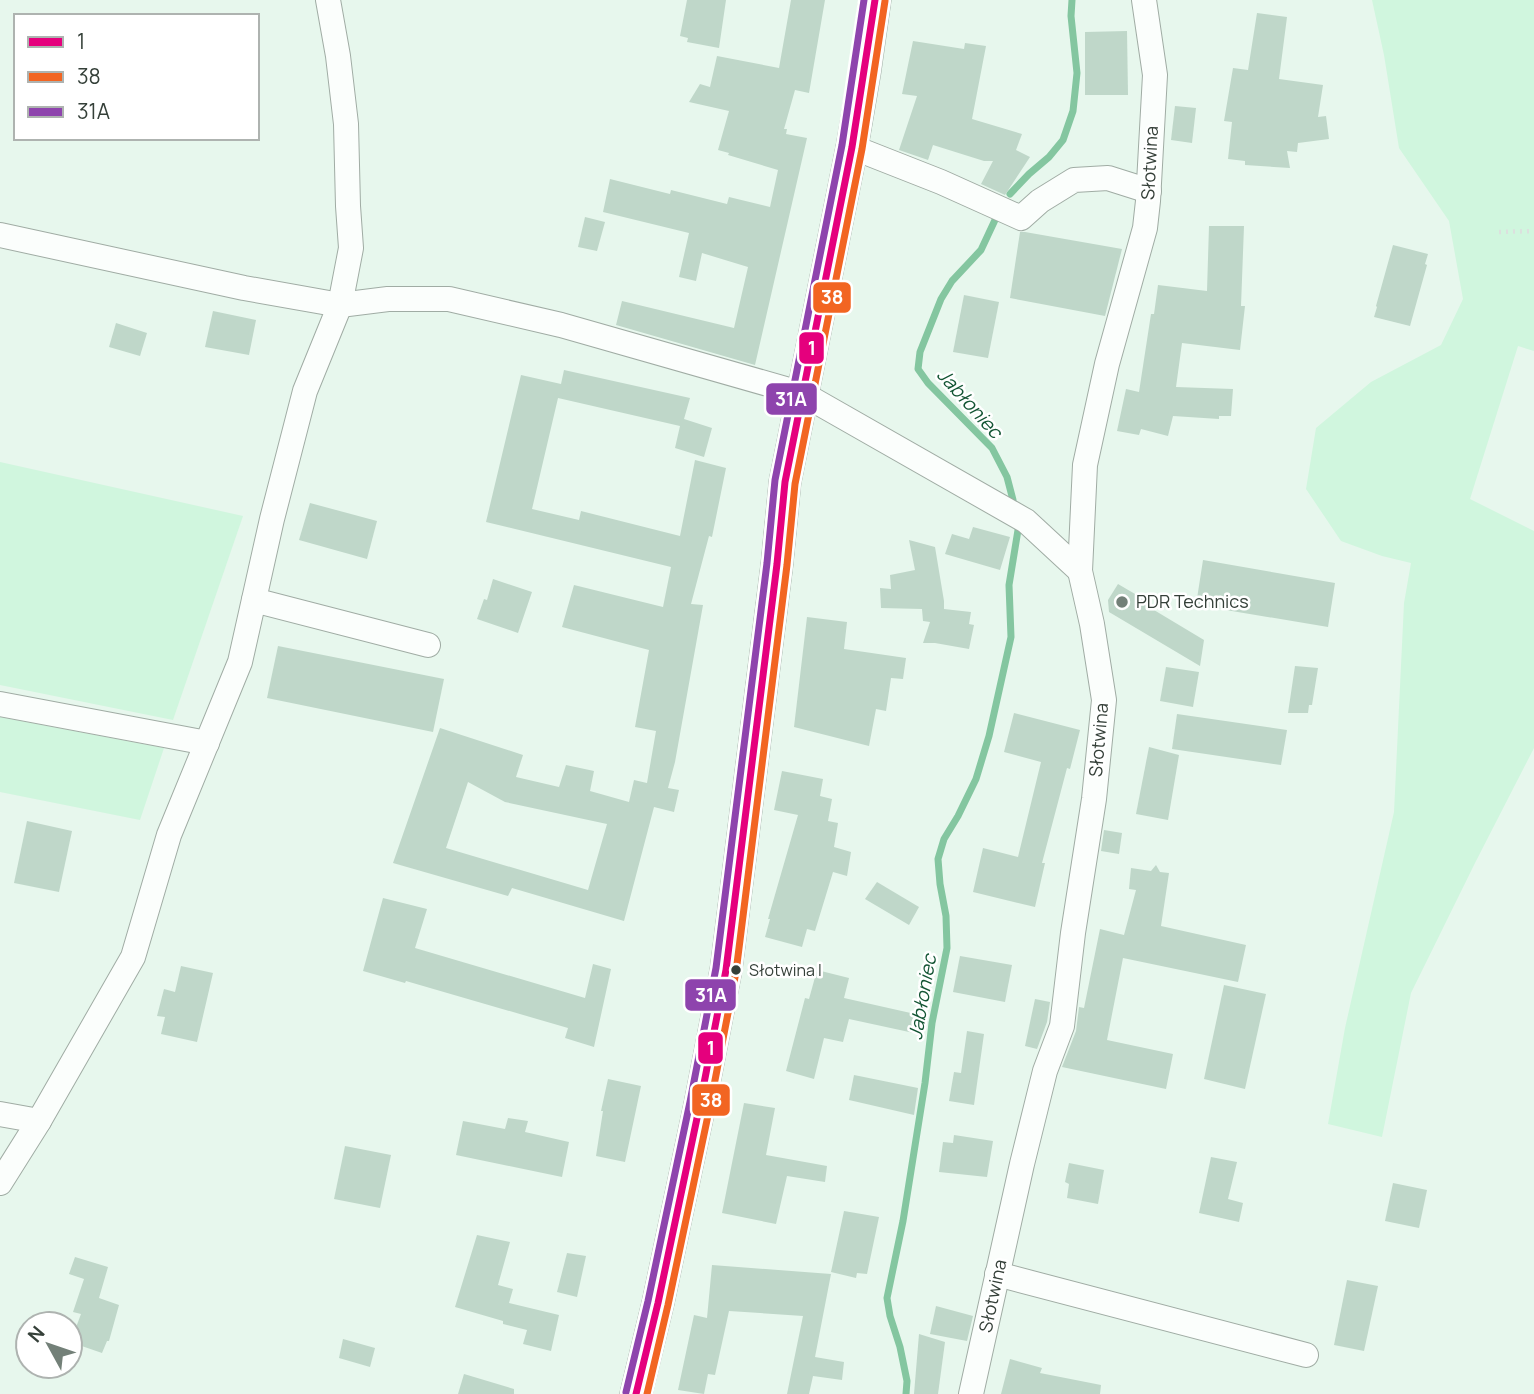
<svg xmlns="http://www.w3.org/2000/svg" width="1534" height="1394" viewBox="0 0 1534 1394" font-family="Manrope,sans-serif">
<rect width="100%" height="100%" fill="#e7f7ed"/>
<!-- green -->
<g fill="#d0f6de">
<path d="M1372 0H1534V351L1518 346 1470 499 1534 531V748L1475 863 1411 993 1382 1137 1328 1124 1345 1028 1394 812 1404 603 1411 563 1382 556 1341 541 1306 489 1316 428 1371 382 1441 345 1463 299 1449 221 1399 148 1384 55Z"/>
<path d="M0 462 243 516 173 720 0 685Z"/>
<path d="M0 717 164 748 140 820 0 792Z"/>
</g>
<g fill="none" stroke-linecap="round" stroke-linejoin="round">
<!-- stream -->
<g stroke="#84c6a0" stroke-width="7">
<path d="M1010 194 1029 174 1049 157 1063 140 1073 111 1077 73 1071 16 1072 0"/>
<path d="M995 220 981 250 952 281 941 299 920 352 918 369 928 383 992 448 1007 477 1013 500"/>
<path d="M906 1394 907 1381 900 1347 890 1316 887 1298 903 1221 925 1083 932 1023 947 948 946 916 940 884 938 859 944 839 958 816 976 779 989 736 1011 637 1009 585 1018 530"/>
</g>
</g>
<!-- building -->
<g fill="#bfd7c9" fill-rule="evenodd">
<path d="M687 0H726L719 48 687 42 688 38 680 36Z"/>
<path d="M791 0H825L809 93 795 90 784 129H787L786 134 807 138 755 365 616 325 622 301 734 328 748 267 702 253 696 281 679 277 689 233 603 212 610 179 670 194 671 190 727 204 729 197 770 207 778 170 728 155 729 153 718 150 729 111 689 102 700 84 710 87 717 56 779 68Z"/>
<path d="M1257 13 1287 17 1279 79 1323 85 1318 117 1326 116 1329 139 1298 143 1297 152 1287 151 1290 168 1245 165V161L1228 159 1232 122 1224 121 1233 68 1248 70Z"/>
<path d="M1127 31 1128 95H1085V32Z"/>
<path d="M913 41 964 49 965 43 986 46 972 119 1022 134 1016 150 1030 157 1005 195 981 184 993 161H984L933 145 928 160 899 150 917 96 902 94Z"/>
<path d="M1175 106 1196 108 1192 143 1171 140Z"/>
<path d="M585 217 605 222 597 251 578 247Z"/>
<path d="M1209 226H1244L1241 306H1245L1240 350 1182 343 1176 387 1233 389 1231 416H1219V419L1173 416 1168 436 1141 429 1139 435 1117 431 1126 389 1139 392 1151 314H1154L1158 285 1207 291Z"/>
<path d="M1020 232H1025L1122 249 1105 316 1010 298Z"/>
<path d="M1393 245 1428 254 1425 264 1427 265 1410 326 1374 317 1377 307 1376 306Z"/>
<path d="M964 295 999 302 988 358 953 352Z"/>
<path d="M213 311 256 320 249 355 205 347Z"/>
<path d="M116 323 147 333 140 356 109 347Z"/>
<path d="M564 370 690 398 684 419 712 428 704 457 675 448 680 426 558 398 532 509 579 520 581 511 680 536 695 460 726 468 712 537 709 536 691 604 703 605 675 762 668 788 679 790 674 812 654 807 624 921 512 888 508 896 393 863 440 728 523 755 516 777 559 787 566 765 594 771 590 791 629 802 634 780 647 783 656 731 635 727 649 650 562 627 574 585 663 607 671 567 486 522 521 375 561 384ZM468 782 505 802 607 824 588 890 446 848Z"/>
<path d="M310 503 377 521 367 559 299 540Z"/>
<path d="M973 527 1010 537 1000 570 945 554 952 534 969 539Z"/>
<path d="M909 540 935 547 944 601V609L971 612 969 624 974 625 969 649 935 643H923L930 622 923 621 922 609 881 608 880 588 891 589 890 575 915 570Z"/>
<path d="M1203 560 1335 583 1328 627 1196 605Z"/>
<path d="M493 579 532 592 518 633 477 619 484 599 487 600Z"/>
<path d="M1118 584 1152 604 1149 607 1204 640 1200 666 1109 612 1108 600Z"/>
<path d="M807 617 847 622 844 649 906 658 903 679 891 678 886 711 876 709 869 746 794 727Z"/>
<path d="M278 646 444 679 433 732 267 698Z"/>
<path d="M1295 666 1318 668 1312 705H1309L1308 713H1288Z"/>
<path d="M1166 667 1199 672 1193 707 1160 701Z"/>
<path d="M1014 713 1080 730 1070 769 1067 768 1042 863H1045L1035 907 973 892 983 848 1018 857 1041 762 1004 752Z"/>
<path d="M1177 714 1287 730 1281 765 1172 749Z"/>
<path d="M1149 747 1179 755 1168 820 1136 814Z"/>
<path d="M782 771 823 779 820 796 832 799 828 821 838 823 834 847 851 852 847 876 833 872 815 931 807 929 802 947 765 937 770 919H768L798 815 774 810Z"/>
<path d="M27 821 72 831 59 892 14 883Z"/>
<path d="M1104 830 1122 833 1119 854 1101 851Z"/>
<path d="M1156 865 1160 872 1169 873 1161 926 1246 945 1238 982 1123 958 1107 1040 1173 1054 1166 1089 1062 1067 1076 1031 1079 1007 1084 1008 1100 929 1124 935 1136 890 1129 889 1131 868 1151 871Z"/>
<path d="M877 882 919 907 909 925 865 899Z"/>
<path d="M383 898 427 909 415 948 585 998 593 964 611 969 594 1047 565 1038 568 1028 406 981 405 983 363 971Z"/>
<path d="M960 956 1012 965 1005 1002 953 992Z"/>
<path d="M181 966 213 973 197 1042 161 1034 165 1017 157 1016 164 989 175 992Z"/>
<path d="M817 970 849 978 844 998 924 1016 923 1035 849 1019 843 1042 824 1038 814 1079 786 1071 805 998 809 999Z"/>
<path d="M1224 985 1266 994 1245 1089 1204 1079Z"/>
<path d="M1035 999 1050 1002 1047 1022 1037 1049 1025 1046Z"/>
<path d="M967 1031 984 1034 974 1105 949 1101 954 1072 961 1073Z"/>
<path d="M854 1075 918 1088 914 1115 849 1100Z"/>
<path d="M608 1079 641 1086 625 1162 596 1156 603 1111H601Z"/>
<path d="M744 1103 775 1108 766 1155 827 1166 825 1182 787 1176 776 1224 722 1213Z"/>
<path d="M508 1118 528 1121 525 1132 569 1142 562 1177 456 1155 463 1121 505 1129Z"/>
<path d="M954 1135 993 1141 987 1177 939 1172 943 1142 953 1143Z"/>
<path d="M345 1146 391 1155 380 1208 334 1199Z"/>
<path d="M1211 1157 1237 1162 1228 1199 1243 1203 1239 1222 1199 1213Z"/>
<path d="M1069 1163 1104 1170 1098 1204 1067 1198 1069 1184 1065 1182Z"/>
<path d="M1393 1183 1427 1190 1419 1228 1385 1221Z"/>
<path d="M844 1211 879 1217 867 1274 857 1273 856 1278 831 1272Z"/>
<path d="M477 1235 510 1242 498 1285 513 1289 509 1303 559 1315 551 1351 523 1344 527 1330 503 1324V1321L455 1307Z"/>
<path d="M567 1253 586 1256 577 1297 557 1292Z"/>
<path d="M75 1257 108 1267 99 1298 119 1305 109 1341H107L102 1353 73 1343 78 1331 75 1330 81 1314 73 1312 84 1279 69 1274Z"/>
<path d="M712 1265 831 1274 815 1357 844 1362 842 1380 813 1376 809 1394H787L803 1316 729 1311 715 1375 708 1374 704 1394 678 1390 694 1315 707 1318Z"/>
<path d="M1347 1280 1378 1286 1364 1351 1334 1345Z"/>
<path d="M936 1306 973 1316 967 1341 930 1334Z"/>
<path d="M919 1334 945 1342 938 1394H914Z"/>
<path d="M343 1339 375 1348 370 1367 339 1358Z"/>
<path d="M1010 1359 1042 1368 1040 1373 1101 1385 1100 1394H1001Z"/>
<path d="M464 1374 514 1389V1394H458Z"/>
</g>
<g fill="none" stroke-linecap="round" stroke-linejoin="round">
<!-- minor casing -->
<g stroke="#a0aca4" stroke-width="26">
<g id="minor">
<path d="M852 147 941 182 1021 218 1040 201 1074 180 1108 178 1149 191"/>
<path d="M0 235 244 288 340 305 388 299H449L561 325 803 394 1026 521 1080 571"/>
<path d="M254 600 428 645"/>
<path d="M0 704 207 743"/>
<path d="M0 1114 39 1121 133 957 169 835 240 662 272 519 305 391 340 305 351 248 348 206 346 124 338 56 328 0"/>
<path d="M0 1183 39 1121"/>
<path d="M997 1274 1306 1355"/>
<path d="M971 1394 1022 1164 1045 1071 1062 1026 1073 933 1094 799 1104 700 1092 624 1080 571 1085 465 1107 364 1145 228 1148 201 1155 75 1144 0"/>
</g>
</g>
<!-- major casing -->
<g stroke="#a0aca4" stroke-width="33">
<path id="major" d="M636 1394 658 1303 700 1104 726 970 777 564 785 482 852 147 865 71 875 0"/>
</g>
<!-- path -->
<path stroke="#dce0de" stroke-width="4.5" stroke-dasharray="2 5" stroke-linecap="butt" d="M1499 232 1534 231"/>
<!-- minor -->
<use href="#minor" stroke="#fbfefc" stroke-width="24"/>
<!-- major -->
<use href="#major" stroke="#fbfefc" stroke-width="32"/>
<!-- bus-1 casing -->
<g stroke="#fff" stroke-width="12">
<path id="bus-1" d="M636 1394 658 1303 700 1104 726 970 777 564 785 482 852 147 875 0"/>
</g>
<!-- bus-2 casing -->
<g stroke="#fff" stroke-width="12">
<path id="bus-2" d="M647 1394 668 1305 710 1106 736 972 787 565 795 484 862 149 885 1"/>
</g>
<!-- bus-3 casing -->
<g stroke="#fff" stroke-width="12">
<path id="bus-3" d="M626 1392 648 1301 690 1102 716 968 767 563 775 480 842 145 864 0"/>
</g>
<!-- bus-1 -->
<use href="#bus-1" stroke="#e5007d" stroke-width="7"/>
<!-- bus-2 -->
<use href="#bus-2" stroke="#f26522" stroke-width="7"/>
<!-- bus-3 -->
<use href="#bus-3" stroke="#8e44ad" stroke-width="7"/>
</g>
<!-- markers -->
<circle fill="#738078" stroke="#fff" stroke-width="2.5" cx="1122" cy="602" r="7"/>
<circle fill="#354039" stroke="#fff" stroke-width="2.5" cx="736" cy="970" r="6"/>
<g text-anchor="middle" stroke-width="5" stroke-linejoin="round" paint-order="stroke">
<!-- bus labels -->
<g font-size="16" fill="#354039" stroke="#fff" text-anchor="start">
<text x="749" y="976">Słotwina I</text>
</g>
<!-- street labels -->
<g font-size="18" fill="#354039" stroke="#fff">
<text transform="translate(1150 163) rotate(-87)" y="6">Słotwina</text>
<text transform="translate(1099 740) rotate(-85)" y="6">Słotwina</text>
<text transform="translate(993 1296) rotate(-78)" y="6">Słotwina</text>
</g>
<!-- poi labels -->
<g font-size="18" fill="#354039" stroke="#fff" text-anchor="start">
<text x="1136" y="608">PDR Technics</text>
</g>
<!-- water labels -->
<g font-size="19" font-style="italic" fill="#135534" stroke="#fff">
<text transform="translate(970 403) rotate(48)" y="7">Jabłoniec</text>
<text transform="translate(922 997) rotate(-80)" y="7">Jabłoniec</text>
</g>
</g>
<g stroke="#fff" stroke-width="2.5">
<rect x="812" y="281" width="40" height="33" rx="7" fill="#f26522"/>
<rect x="798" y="331" width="27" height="34" rx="7" fill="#e5007d"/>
<rect x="765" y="382" width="53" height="34" rx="7" fill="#8e44ad"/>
<rect x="684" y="978" width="53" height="34" rx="7" fill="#8e44ad"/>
<rect x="697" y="1031" width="27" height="34" rx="7" fill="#e5007d"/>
<rect x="691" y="1083" width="40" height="34" rx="7" fill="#f26522"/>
</g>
<g font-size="19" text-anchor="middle" font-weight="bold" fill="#fff">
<text x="832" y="304">38</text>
<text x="812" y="355">1</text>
<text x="791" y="406">31A</text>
<text x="711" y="1002">31A</text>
<text x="711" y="1055">1</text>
<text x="711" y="1107">38</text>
</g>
<!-- legend -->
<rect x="14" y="14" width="245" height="126" fill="#ffffff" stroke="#aeb3b0" stroke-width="2"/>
<rect x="28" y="37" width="35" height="10" fill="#e5007d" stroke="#aeb3b0" stroke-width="2"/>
<text x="77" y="49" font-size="21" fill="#354039">1</text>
<rect x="28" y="72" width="35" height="10" fill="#f26522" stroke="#aeb3b0" stroke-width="2"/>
<text x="77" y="84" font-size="21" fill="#354039">38</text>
<rect x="28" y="107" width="35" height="10" fill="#8e44ad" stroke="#aeb3b0" stroke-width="2"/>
<text x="77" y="119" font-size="21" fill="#354039">31A</text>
<!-- north arrow -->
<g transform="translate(49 1345) rotate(310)"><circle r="33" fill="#ffffff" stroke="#aeb3b0" stroke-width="2"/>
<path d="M0-5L12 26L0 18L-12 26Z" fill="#738078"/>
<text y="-10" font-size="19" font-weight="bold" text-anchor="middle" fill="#354039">N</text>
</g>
</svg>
